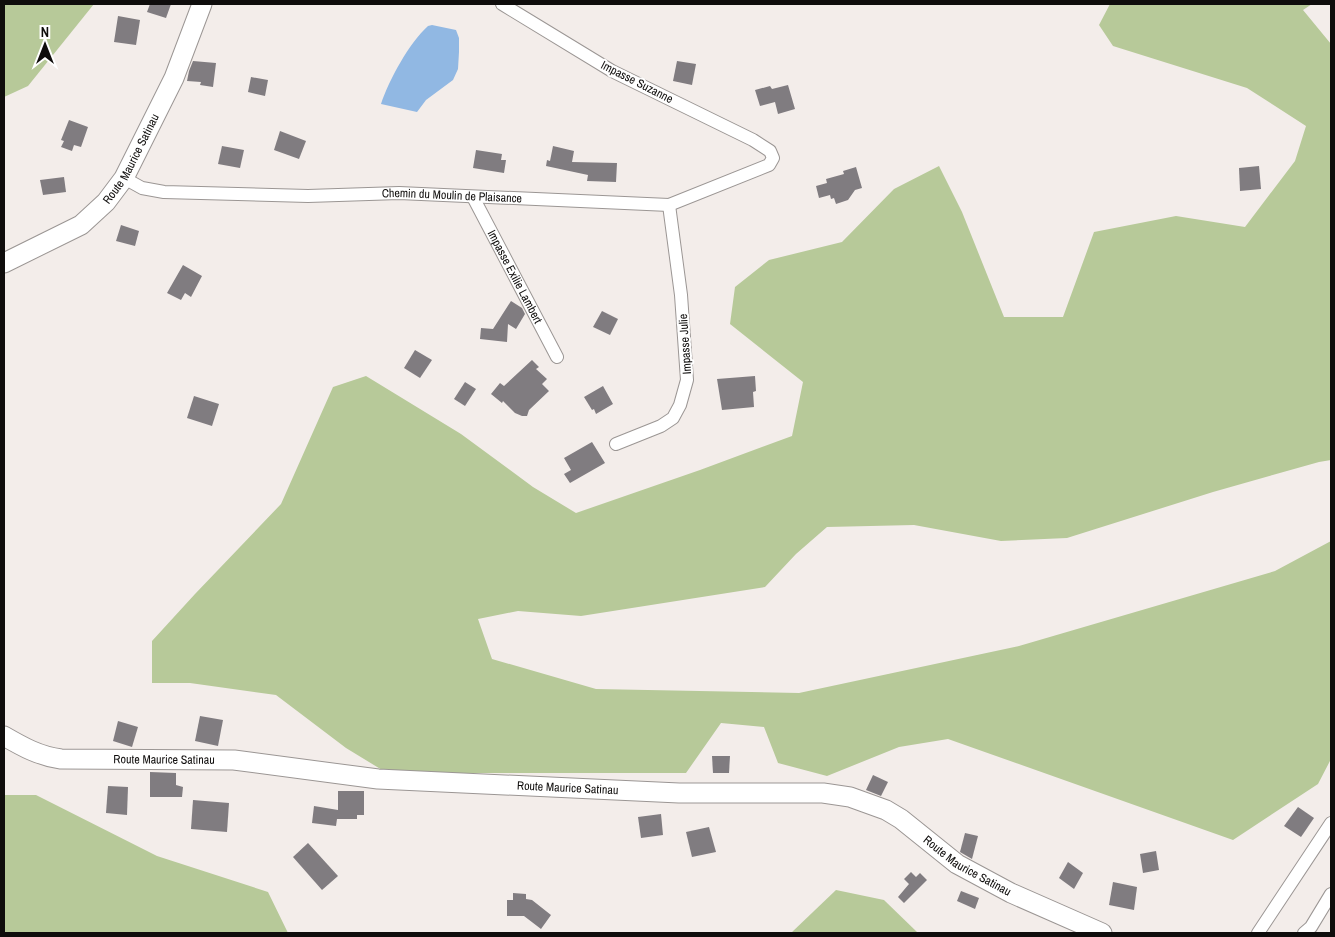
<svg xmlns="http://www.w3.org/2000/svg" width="1335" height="937" viewBox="0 0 1335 937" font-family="'Archivo Narrow',sans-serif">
<rect width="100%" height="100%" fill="#f3edea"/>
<!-- green -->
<g fill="#b7c999">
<path d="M4 4H94L28 86 4 97Z"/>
<path d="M1110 4H1312L1303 10 1331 44V460L1319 462 1213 492 1067 538 1001 541 914 525 827 527 796 554 765 587 581 616 518 611 478 619 492 659 596 689 799 693 1019 646 1275 571 1331 541V759L1318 784 1233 840 948 739 899 747 827 776 778 763 764 727 721 723 686 773H387L346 748 276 695 190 683H152V641L195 594 281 504 333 387 366 376 461 434 533 487 576 513 700 470 792 436 803 382 730 324 735 287 769 260 842 242 894 189 939 166 962 212 1004 317H1063L1094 232 1176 216 1245 227 1295 161 1306 126 1247 88 1113 46 1099 25Z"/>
<path d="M4 795H36L157 856 268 892 288 933H4Z"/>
<path d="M836 890 884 900 918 933H791Z"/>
</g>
<!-- water -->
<path fill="#91b8e3" d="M432 25 456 30 459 38V52L458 69 453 80 426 100 417 112 381 104C389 80 409 43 428 26Z"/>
<!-- building -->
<g fill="#807c80">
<path d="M150 4H171L166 18 147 12Z"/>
<path d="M118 16 140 20 136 45 114 42Z"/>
<path d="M193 61 216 63 213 87 200 85 201 82 187 81 189 71Z"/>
<path d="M677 61 696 64 692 85 673 81Z"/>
<path d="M251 77 268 80 265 96 248 92Z"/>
<path d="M788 85 795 109 778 114 775 102 760 106 755 90 770 86 772 89Z"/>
<path d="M69 120 88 127 81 147 74 145 72 151 61 147 64 141 61 140Z"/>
<path d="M280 131 306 141 299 159 274 150Z"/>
<path d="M222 146 244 150 240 168 218 164Z"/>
<path d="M553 146 574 151 572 162 617 163 616 182 587 181 588 175 546 166 547 160 550 161Z"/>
<path d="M476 150 502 154 501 160H506L504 173 473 168Z"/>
<path d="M1259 166 1261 189 1240 191 1239 168Z"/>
<path d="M856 167 862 188 855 190 848 200 836 204 834 198 831 199 830 195 819 198 816 186 827 183 826 179 844 174 843 171Z"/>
<path d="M64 177 66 192 43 195 40 180Z"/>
<path d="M121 225 139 231 135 246 116 241Z"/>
<path d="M183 265 202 276 191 297 185 293 181 300 167 293Z"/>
<path d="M511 301 522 308 525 314 516 329 508 324 507 342 480 339 481 328 493 329Z"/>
<path d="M602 311 618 319 610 335 593 327Z"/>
<path d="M415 350 432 360 420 378 404 368Z"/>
<path d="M532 360 539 367 536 369 547 379 542 384 549 391 529 410 527 416H522L515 413 503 401 502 403 491 394 500 383 504 386Z"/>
<path d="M755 376 756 391 753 392 754 407 722 410 717 379Z"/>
<path d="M465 382 476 389 465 406 454 399Z"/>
<path d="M603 386 613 404 596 414 594 409 592 410 584 397Z"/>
<path d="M194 396 219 404 212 426 187 418Z"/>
<path d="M592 442 605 463 570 483 564 474 571 470 564 458Z"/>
<path d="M200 716 223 720 218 746 195 741Z"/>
<path d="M118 721 138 727 132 747 113 741Z"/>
<path d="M712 756H730L729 773H713Z"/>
<path d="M150 772 176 773V785L183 787 182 797H150Z"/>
<path d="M873 775 888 782 881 796 866 790Z"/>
<path d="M108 786 128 787 127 815 106 813Z"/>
<path d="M338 791H364V815H357V819H337L336 826 312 823 314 806 338 810Z"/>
<path d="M193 800 229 803 227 832 191 829Z"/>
<path d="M1298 807 1314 818 1301 837 1284 826Z"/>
<path d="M661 814 663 835 641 838 638 817Z"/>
<path d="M709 827 716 852 692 857 686 832Z"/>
<path d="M965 833 978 836 972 859 960 852Z"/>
<path d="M308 843 338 876 322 890 293 857Z"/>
<path d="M1156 851 1159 870 1143 873 1140 854Z"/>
<path d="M1068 862 1083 873 1074 889 1059 878Z"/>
<path d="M911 872 916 877 920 873 927 880 904 903 898 897 909 884 904 879Z"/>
<path d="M1113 882 1137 887 1134 910 1109 905Z"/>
<path d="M961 891 979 898 975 909 957 901Z"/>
<path d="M513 893 526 894V899L532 900 551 915 541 929 524 916H507V900H513Z"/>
</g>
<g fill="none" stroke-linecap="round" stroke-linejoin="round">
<!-- street casing -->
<g stroke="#9b9694" stroke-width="14">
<g id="street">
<path id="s1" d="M124 178 142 188 164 192 308 196 399 193 669 205 769 165 773 158 770 151 753 140 612 71 502 4"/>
<path id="s2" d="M473 197 557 357"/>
<path d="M616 444 661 426 673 418 680 405 687 380 681 295 669 205"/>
<path d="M1258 933 1331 823"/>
<path d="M1304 933 1311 927 1331 894"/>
</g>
</g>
<!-- secondary casing -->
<g stroke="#9b9694" stroke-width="21">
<g id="secondary">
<path id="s3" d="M4 263 81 225 106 202 124 178 174 78 202 4"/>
<path id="s4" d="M4 736C23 747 39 756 61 759L234 760 378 779 679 793H823L850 797 886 810 901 819 957 864 1011 893 1102 933"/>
</g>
</g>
<!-- street -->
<use href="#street" stroke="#fff" stroke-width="12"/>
<!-- secondary -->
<use href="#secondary" stroke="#fff" stroke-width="19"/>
</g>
<g text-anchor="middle" stroke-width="4" stroke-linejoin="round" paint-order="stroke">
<!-- street labels -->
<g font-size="12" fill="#0f0d0c" stroke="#fff">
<text transform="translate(637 82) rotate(27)" y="4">Impasse Suzanne</text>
<text dy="4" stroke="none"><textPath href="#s3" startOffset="170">Route Maurice Satinau</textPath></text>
<text dy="4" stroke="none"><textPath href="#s1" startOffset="331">Chemin du Moulin de Plaisance</textPath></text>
<text dy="4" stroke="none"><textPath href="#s2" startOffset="90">Impasse Exilie Lambert</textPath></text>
<text transform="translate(685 344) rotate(-94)" y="4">Impasse Julie</text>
<text dy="4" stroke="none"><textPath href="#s4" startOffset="165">Route Maurice Satinau</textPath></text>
<text dy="4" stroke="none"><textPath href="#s4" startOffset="570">Route Maurice Satinau</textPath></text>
<text dy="4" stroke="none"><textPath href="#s4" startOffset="990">Route Maurice Satinau</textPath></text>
</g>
</g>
<!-- border -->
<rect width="1335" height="937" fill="none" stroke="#0f0d0c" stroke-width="10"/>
<!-- north arrow -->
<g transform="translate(45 45)" stroke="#ffffff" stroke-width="4" paint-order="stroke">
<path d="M0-4L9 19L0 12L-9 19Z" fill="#0f0d0c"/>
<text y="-8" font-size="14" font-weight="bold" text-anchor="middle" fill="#0f0d0c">N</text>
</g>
</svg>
